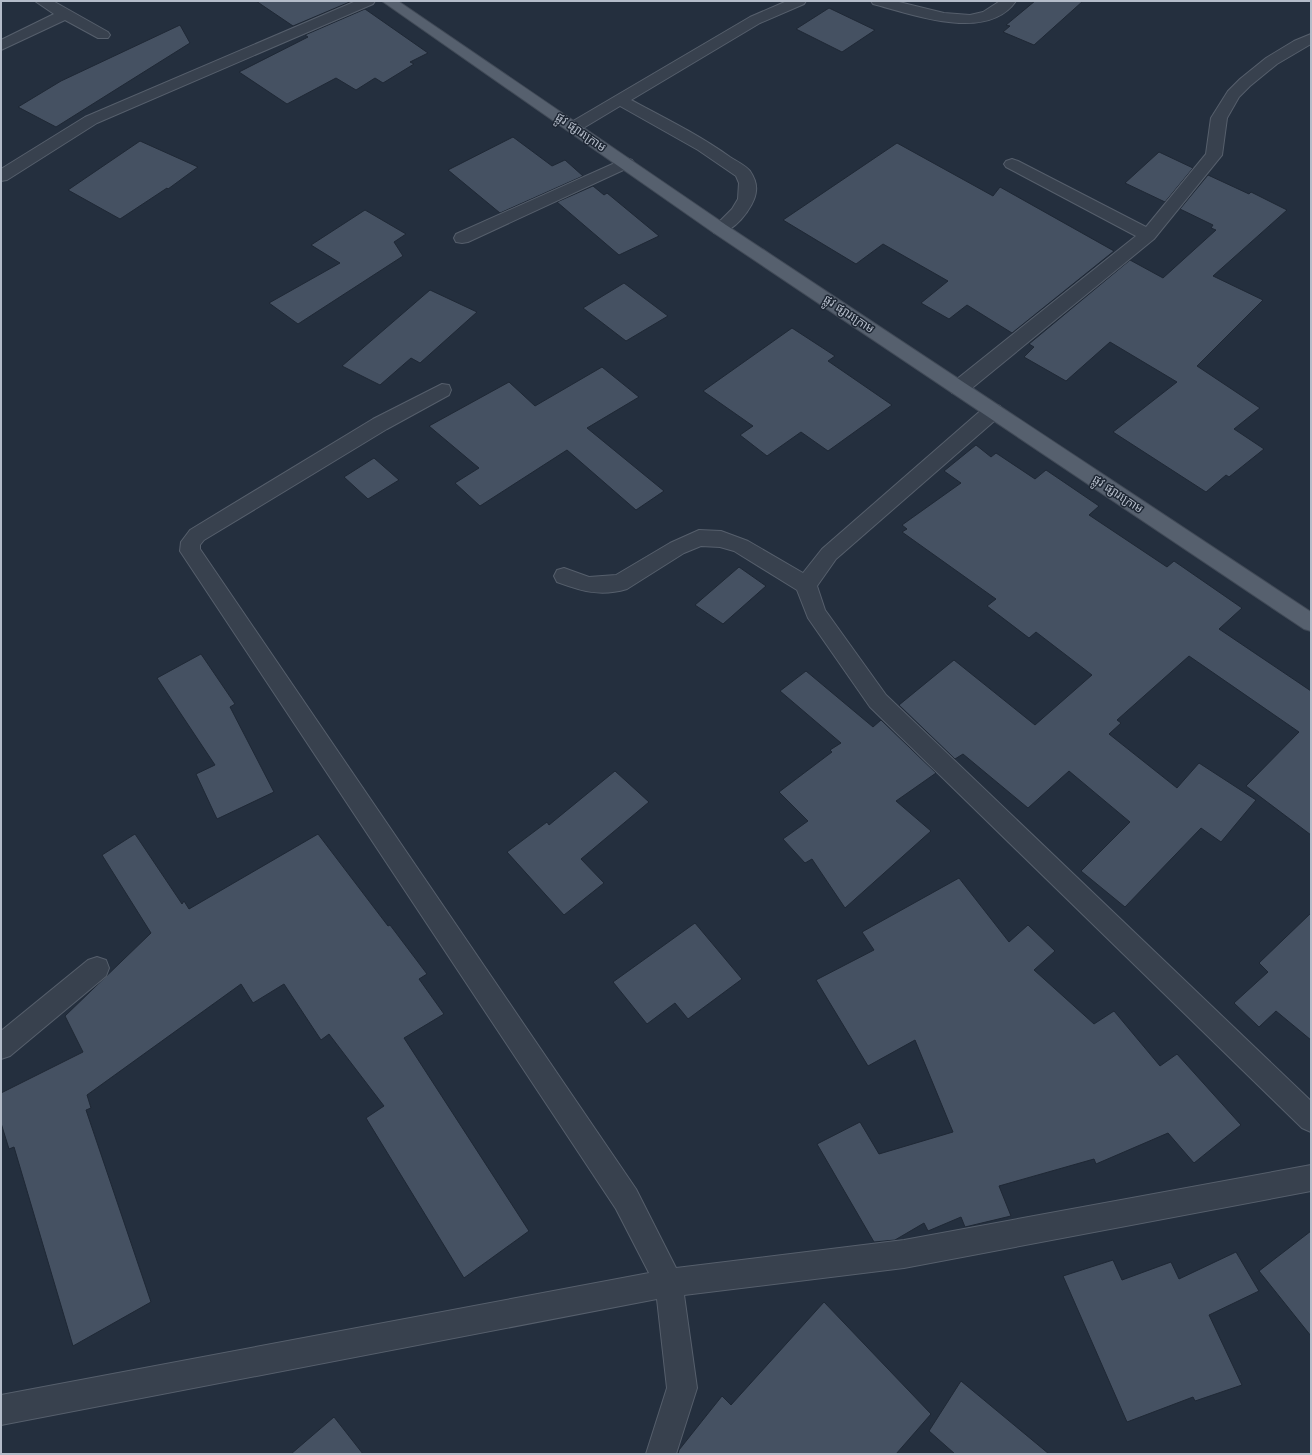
<svg xmlns="http://www.w3.org/2000/svg" width="1312" height="1455" viewBox="0 0 1312 1455" font-family="'Space Grotesk','Noto Sans Khmer',sans-serif">
<rect width="100%" height="100%" fill="#242f3e"/>
<!-- building -->
<g fill="#455162" stroke="#1f2835">
<path d="M256 1H352L293 26Z"/>
<path d="M1035 1H1083L1034 45 1003 32 1010 26 1006 25Z"/>
<path d="M829 8 875 30 842 52 796 29Z"/>
<path d="M365 9 428 53 410 62 414 64 383 83 375 78 356 90 336 78 287 104 239 72 308 37 305 35Z"/>
<path d="M180 25 190 43 56 127 18 107 61 81Z"/>
<path d="M513 137 552 166 565 160 583 176 500 213 448 170Z"/>
<path d="M140 141 198 167 168 189 167 188 120 219 68 190Z"/>
<path d="M897 143 993 196 1000 187 1114 251 1012 333 967 305 949 319 921 303 948 281 883 244 856 264 783 220Z"/>
<path d="M1159 152 1193 168 1165 202 1125 183Z"/>
<path d="M1208 175 1249 194 1251 192 1287 210 1213 276 1263 300 1197 366 1260 408 1234 429 1264 449 1229 477 1226 475 1206 492 1113 432 1177 382 1110 342 1066 381 1024 357 1034 347 1029 344 1130 260 1163 278 1216 230 1211 228 1213 225 1180 209Z"/>
<path d="M593 186 604 195 607 193 659 236 619 255 557 202Z"/>
<path d="M365 210 406 234 394 242 403 256 298 324 269 303 340 263 311 245Z"/>
<path d="M624 283 668 316 626 341 583 308Z"/>
<path d="M430 290 477 312 420 363 411 358 380 385 342 366Z"/>
<path d="M792 328 835 356 828 361 892 405 828 451 801 432 767 456 740 435 753 426 703 391Z"/>
<path d="M602 367 639 397 587 428 664 491 636 510 567 450 480 506 455 483 479 468 429 426 509 382 535 406Z"/>
<path d="M976 445 991 457 996 453 1035 479 1046 470 1099 506 1089 515 1167 567 1174 561 1242 608 1219 629 1311 691V835L1246 786 1299 732 1189 656 1117 720 1121 723 1109 734 1177 788 1199 763 1256 800 1221 842 1201 828 1125 907 1081 871 1130 822 1069 771 1028 808 963 754 955 759 899 705 954 660 1035 725 1092 675 1036 632 1029 638 987 606 996 599 902 532 907 529 902 525 961 483 944 471Z"/>
<path d="M374 458 399 480 368 499 344 477Z"/>
<path d="M739 567 766 586 723 624 695 605Z"/>
<path d="M201 654 235 704 230 707 274 792 217 819 196 774 215 765 157 678Z"/>
<path d="M806 671 873 727 881 720 936 773 896 801 931 831 845 908 812 859 805 863 783 839 808 821 779 792 832 752 830 750 841 743 780 691Z"/>
<path d="M615 771 649 802 581 859 604 883 564 915 507 852 547 822 549 825Z"/>
<path d="M135 834 182 904 184 901 189 909 318 834 388 926 390 925 427 974 419 979 444 1014 404 1038 529 1231 464 1278 366 1118 384 1106 329 1034 321 1040 284 984 253 1003 241 984 87 1095 91 1108 86 1110 151 1302 73 1346 14 1147 9 1149 1 1123V1093L83 1052 65 1016 151 933 102 855Z"/>
<path d="M959 878 1009 942 1028 925 1055 951 1034 970 1094 1024 1114 1011 1160 1066 1177 1054 1241 1125 1194 1163 1168 1133 1096 1164 1094 1159 999 1186 1011 1216 965 1227 961 1217 928 1231 924 1223 895 1240 874 1242 817 1144 860 1122 879 1154 953 1132 915 1040 868 1066 816 980 874 950 862 932Z"/>
<path d="M1311 913V1040L1276 1011 1259 1027 1234 1003 1268 972 1259 963Z"/>
<path d="M695 923 742 979 688 1019 675 1003 647 1024 613 982Z"/>
<path d="M1311 1231V1336L1259 1271Z"/>
<path d="M1236 1252 1259 1291 1209 1315 1242 1385 1195 1401 1193 1397 1127 1422 1063 1276 1113 1260 1122 1280 1171 1262 1179 1279Z"/>
<path d="M824 1302 931 1414 896 1454H678L679 1450 722 1396 731 1405Z"/>
<path d="M961 1381 1049 1454H955L929 1431Z"/>
<path d="M334 1417 363 1454H291Z"/>
</g>
<g fill="none" stroke-linecap="round" stroke-linejoin="round">
<!-- minor casing -->
<g stroke="#565f6c" stroke-width="2">
<g id="minor">
<path d="M35 1H53L108 32 110 35 108 38H98L65 20 1 50V40L54 14Z"/>
<path d="M356 1H375L373 4 97 123 7 180 1 181V169L85 117Z"/>
<path d="M787 1H806L804 4 760 23 631 100C665 118 699 135 730 157 736 161 745 165 750 171 754 177 757 184 756 191 755 207 731 237 714 233L712 229 732 209 738 199 739 183 736 176 698 150 620 106 580 130H568L566 127 568 124 750 17Z"/>
<path d="M871 1H895L944 13 970 15 983 12 1000 1H1016C987 43 912 14 873 4Z"/>
<path d="M1311 34V44L1277 64 1250 86 1239 97 1227 118 1222 155 1154 239 966 393 959 394 952 393 950 388 952 383 1136 236 1006 167 1004 164 1006 161 1012 159 1018 161 1146 227 1206 154 1211 118 1228 91 1240 79 1266 58 1294 41Z"/>
<path d="M626 158 632 160 634 163 632 166 468 242 462 243 456 242 454 238 456 234Z"/>
<path d="M442 384 449 385 451 390 449 395 387 429 204 540 200 545V549L636 1189 676 1268 904 1240 1311 1165V1191L904 1268 684 1295 697 1388 676 1454H646L667 1388 657 1299 1 1425V1395L649 1273 616 1209 180 551 181 542 190 530 373 419Z"/>
<path d="M993 404 1000 406 1002 411 1000 416 836 559 817 586 825 610 886 695 1311 1101V1132L1302 1128 870 707 808 618 797 590 734 551 720 547 701 546 684 553 627 589C600 597 582 591 557 582L554 576 557 570 564 568 589 577 616 575 670 543 699 530 721 531 748 541 803 573 822 549 986 406Z"/>
<path d="M97 957 106 960 109 968 106 976 10 1056 1 1059V1031L88 960Z"/>
</g>
</g>
<!-- major casing -->
<g stroke="#414a57" stroke-width="2">
<path id="major" d="M382 1H398L726 225 1311 612V631L1304 629 714 233Z"/>
</g>
<!-- minor -->
<use href="#minor" fill="#38414e" fill-rule="evenodd"/>
<!-- major -->
<use href="#major" fill="#56606e" fill-rule="evenodd"/>
</g>
<g text-anchor="middle" stroke-width="3" stroke-linejoin="round" paint-order="stroke">
<!-- street labels -->
<g font-size="12" fill="#b4bcc9" stroke="#1d2633">
<text transform="translate(581 132) rotate(35)" y="4">ផ្លូវ ផ្សារក្រោម</text>
<text transform="translate(849 314) rotate(34)" y="4">ផ្លូវ ផ្សារក្រោម</text>
<text transform="translate(1118 494) rotate(34)" y="4">ផ្លូវ ផ្សារក្រោម</text>
</g>
</g>
<!-- border -->
<rect width="1312" height="1455" fill="none" stroke="#b4bcc9" stroke-width="4"/>
</svg>
